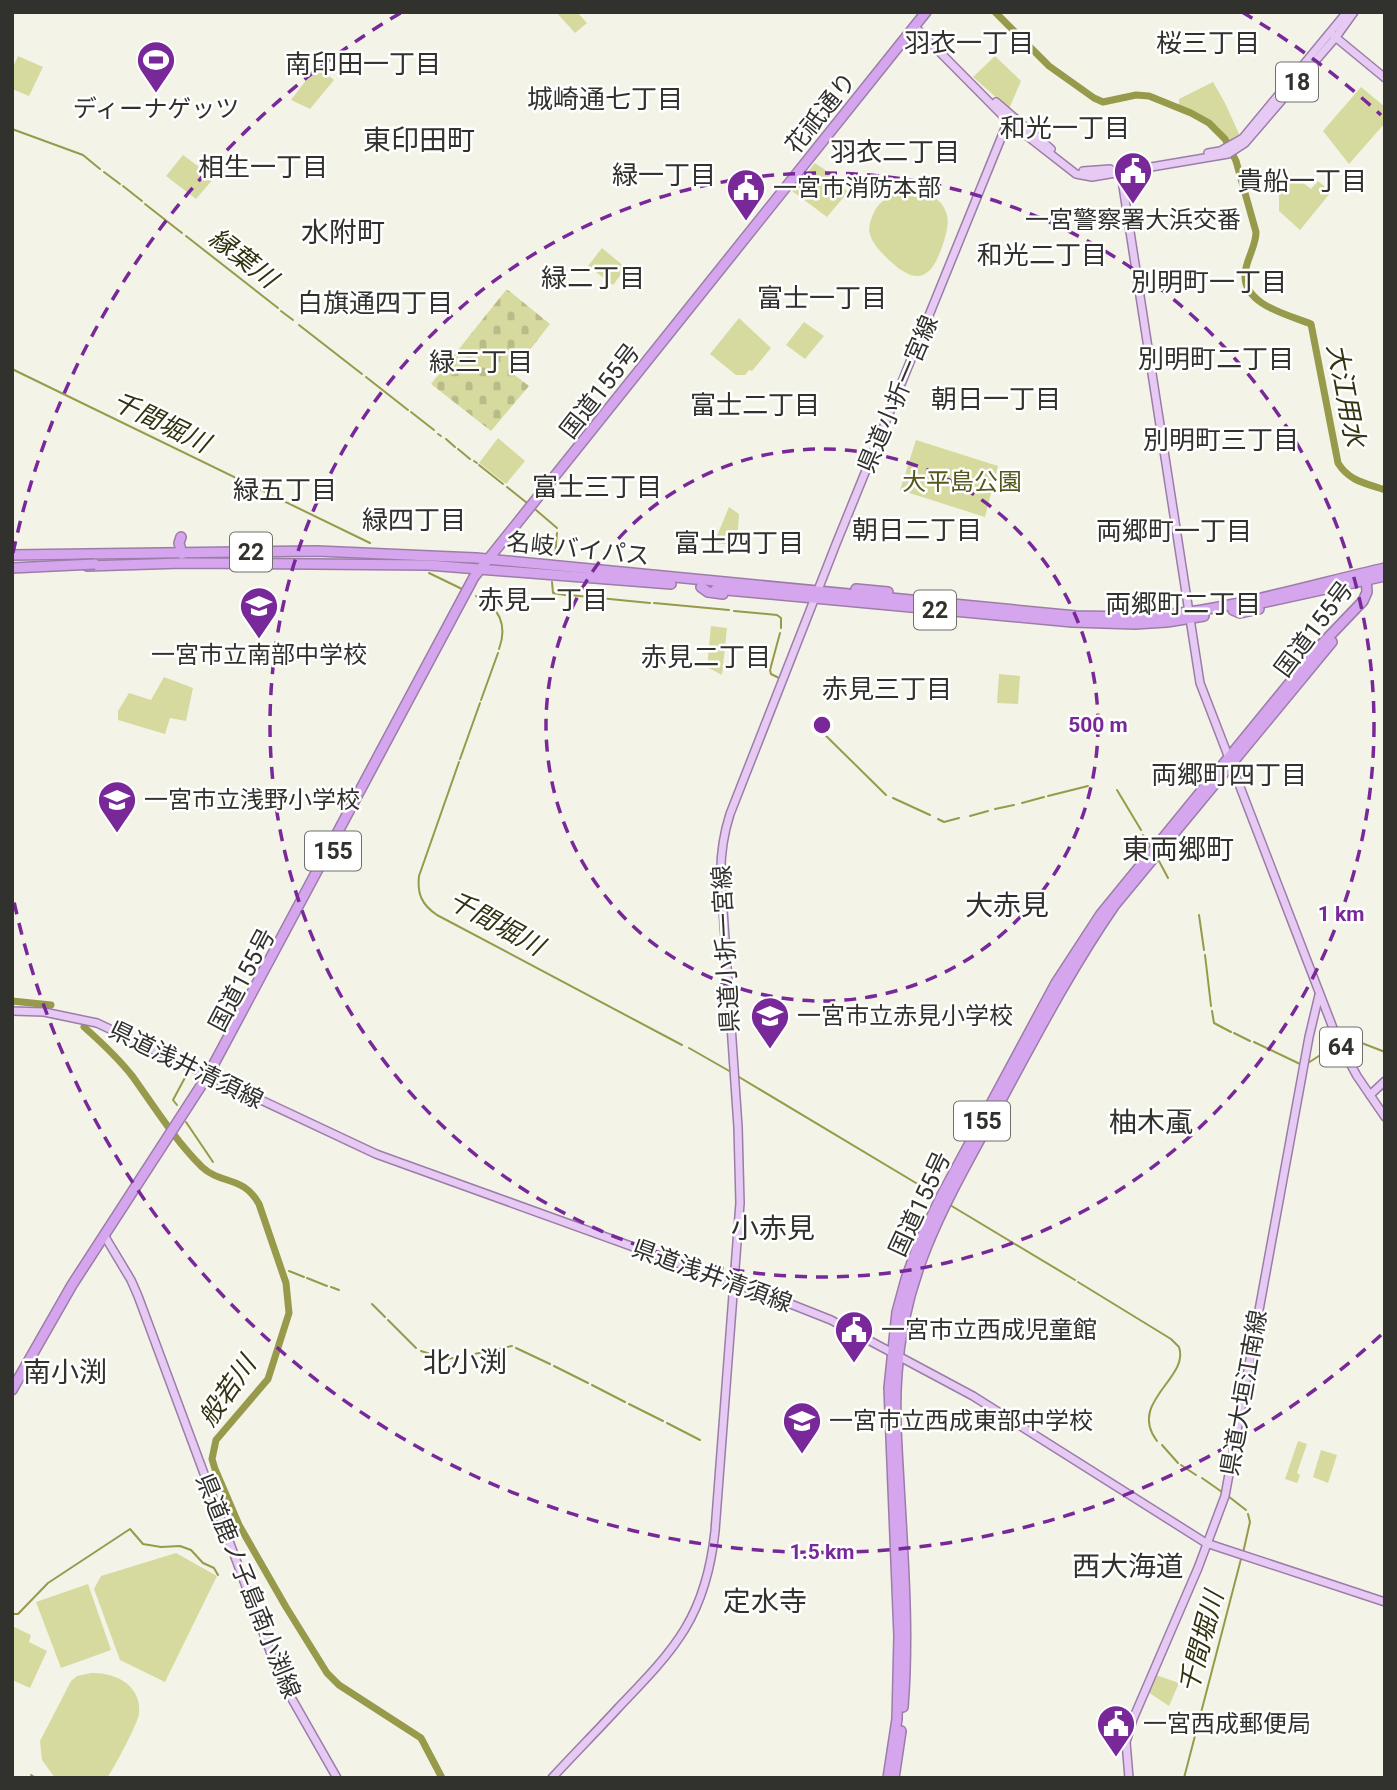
<svg xmlns="http://www.w3.org/2000/svg" width="1397" height="1790" viewBox="0 0 1397 1790" font-family="Roboto,'Noto Sans JP',sans-serif">
<defs>
<pattern id="cemetery-stones" width="16" height="16" patternUnits="userSpaceOnUse" patternTransform="scale(1.75)"><rect width="16" height="16" fill="#d7da9f"/><path d="M2 7V4a2 2 0 0 1 4 0v3zM10 15v-3a2 2 0 0 1 4 0v3z" fill="#b9bc89"/></pattern>
</defs>
<rect width="100%" height="100%" fill="#f3f4e7"/>
<!-- cemetery -->
<path fill="url(#cemetery-stones)" d="M506 290H508L550 324 512 373 529 386 491 431 431 384Z"/>
<!-- park -->
<g fill="#d7da9f">
<path d="M556 12H577L587 23 575 33Z"/>
<path d="M18 56 43 67 29 96 12 89V69Z"/>
<path d="M995 56 1021 81 1009 109 973 77Z"/>
<path d="M317 66 334 80 310 109 291 100Z"/>
<path d="M1213 82 1225 103 1240 136 1230 143C1220 123 1199 113 1179 105V99Z"/>
<path d="M1361 87 1385 107V123L1349 164 1323 131Z"/>
<path d="M183 155 214 178 196 199 166 176Z"/>
<path d="M815 163 828 172 848 192 827 217 792 191Z"/>
<path d="M1294 176 1311 189 1318 181 1331 192 1300 230 1279 211V194Z"/>
<path d="M916 190C928 193 942 199 946 212 950 222 946 234 943 244 932 278 918 287 890 261 880 251 871 243 869 230 872 202 891 191 916 190Z"/>
<path d="M602 248 626 268 613 285 588 266Z"/>
<path d="M739 318 771 348 752 371 749 370 745 375H736L710 354Z"/>
<path d="M804 322 824 336 805 359 786 345Z"/>
<path d="M498 438 525 461 506 484 479 463Z"/>
<path d="M916 440 998 466 985 517 900 490Z"/>
<path d="M729 507 739 514 737 545 714 543Z"/>
<path d="M711 626 727 628 722 675 707 667Z"/>
<path d="M999 674 1020 676 1018 704 997 703Z"/>
<path d="M164 677 193 688 186 721 170 718 165 734 118 720V711L129 693 151 700Z"/>
<path d="M1298 1441 1307 1444 1297 1473 1300 1475 1297 1483 1285 1479Z"/>
<path d="M1321 1450 1337 1455 1328 1483 1313 1477Z"/>
<path d="M176 1553 217 1576 165 1682 120 1660 94 1589 101 1576Z"/>
<path d="M88 1584 111 1650 61 1668 36 1602Z"/>
<path d="M12 1626 31 1635 29 1642 47 1651 30 1688 12 1680Z"/>
<path d="M91 1673C115 1672 142 1685 139 1714 137 1725 114 1768 107 1778H55L42 1760 40 1741 71 1681 77 1676Z"/>
<path d="M1156 1675 1179 1683 1169 1706 1148 1692Z"/>
</g>
<g fill="none" stroke-linecap="round" stroke-linejoin="round">
<!-- stream -->
<g stroke="#979a4a" stroke-width="2">
<path d="M12 129 83 155 100 169"/>
<path d="M104 172 120 184"/>
<path d="M123 186 142 201"/>
<path d="M145 204 182 233"/>
<path d="M186 236 278 308"/>
<path d="M281 311 293 320"/>
<path d="M299 325 362 374"/>
<path d="M12 369 370 543"/>
<path d="M366 377 408 410"/>
<path d="M411 412 434 430"/>
<path d="M438 434 441 436"/>
<path d="M446 439 455 447"/>
<path d="M458 449 470 459"/>
<path d="M474 461 477 463"/>
<path d="M479 465 503 484"/>
<path d="M507 487 527 503"/>
<path d="M536 510 557 528"/>
<path d="M555 556 557 533"/>
<path d="M429 573 462 589"/>
<path d="M552 582 553 593 565 595"/>
<path d="M569 595 650 603"/>
<path d="M476 596C499 606 508 625 499 649"/>
<path d="M654 603 729 610"/>
<path d="M734 611 777 615 781 618V628"/>
<path d="M779 678 771 674 770 670 780 633"/>
<path d="M481 700 498 653"/>
<path d="M812 722 886 795"/>
<path d="M460 759 480 703"/>
<path d="M459 762 419 876C417 894 422 905 437 915L682 1045"/>
<path d="M1117 790 1141 830"/>
<path d="M1048 796 1088 786"/>
<path d="M893 798 930 815"/>
<path d="M1022 803 1044 797"/>
<path d="M995 809 1014 805"/>
<path d="M970 816 988 811"/>
<path d="M938 819 944 822 959 818"/>
<path d="M1143 835 1149 844"/>
<path d="M1159 861 1168 878"/>
<path d="M1199 915 1204 950"/>
<path d="M1205 955 1211 1006"/>
<path d="M1212 1011 1214 1023 1231 1032"/>
<path d="M1234 1033 1250 1041"/>
<path d="M1350 1041 1354 1040 1385 1052"/>
<path d="M1254 1042 1300 1064"/>
<path d="M689 1048 731 1072"/>
<path d="M1327 1051 1335 1046"/>
<path d="M1308 1063 1325 1052"/>
<path d="M739 1077 936 1195"/>
<path d="M177 1105 173 1100 188 1072"/>
<path d="M186 1122 213 1162"/>
<path d="M950 1205 1075 1280"/>
<path d="M289 1271 304 1277"/>
<path d="M307 1278 327 1286"/>
<path d="M1078 1282 1171 1339 1179 1347C1190 1378 1127 1402 1157 1441"/>
<path d="M331 1287 339 1290"/>
<path d="M372 1304 385 1317"/>
<path d="M388 1320 416 1348"/>
<path d="M516 1348 550 1364"/>
<path d="M421 1351 446 1359 461 1357"/>
<path d="M465 1356 512 1346"/>
<path d="M554 1366 588 1383"/>
<path d="M592 1385 625 1402"/>
<path d="M629 1404 663 1421"/>
<path d="M667 1423 700 1440"/>
<path d="M1162 1445 1178 1463"/>
<path d="M1181 1465 1196 1475"/>
<path d="M1202 1478 1222 1492"/>
<path d="M1228 1496 1246 1510"/>
<path d="M1243 1553 1250 1522 1248 1514"/>
<path d="M12 1614H18L48 1583 130 1529 143 1544 161 1547 180 1546 191 1550 203 1563 214 1568 218 1575"/>
<path d="M31 1775 36 1778"/>
<path d="M1184 1778 1241 1559"/>
</g>
<!-- river -->
<g stroke="#979a4a" stroke-width="7">
<path d="M995 12 1049 66 1094 98 1103 102 1136 95 1149 96 1191 113 1209 123 1225 139 1236 161 1256 232C1256 247 1246 259 1245 274 1243 305 1289 315 1311 324L1338 463C1349 481 1365 483 1385 490"/>
<path d="M12 1001 51 1005"/>
<path d="M84 1027C101 1042 119 1059 133 1077 155 1108 175 1140 202 1167 221 1185 243 1175 259 1204L286 1283 289 1313 268 1379 216 1440 212 1459 215 1469 239 1525 286 1607 327 1673 339 1685 421 1738 442 1778"/>
</g>
<!-- major casing -->
<g stroke="#9c7daa" stroke-width="10">
<g id="major">
<path d="M914 26 1008 121 1076 174 1092 177 1228 154 1245 143 1336 37 1354 12"/>
<path d="M1334 36 1385 78"/>
<path d="M996 102 1051 149"/>
<path d="M1208 153 1220 151 1243 138 1347 12"/>
<path d="M1120 167 1200 683 1338 1041 1357 1076 1385 1117"/>
<path d="M1083 171 1110 169"/>
<path d="M12 1011 44 1012 97 1023 376 1154 783 1301 831 1320 973 1396 1206 1543 1385 1602"/>
<path d="M1370 1095 1385 1081"/>
<path d="M104 1235 131 1280 138 1296 280 1678 337 1778"/>
<path d="M552 1778C574 1754 597 1731 619 1707 676 1648 706 1616 715 1531L740 1203 738 1127 721 880C720 857 723 836 730 814L836 544 1010 116"/>
<path d="M1129 1778 1126 1742 1133 1719 1198 1568 1225 1496 1309 1037 1319 995"/>
</g>
</g>
<!-- highway casing -->
<g stroke="#9c7daa" stroke-width="12">
<g id="highway">
<path d="M181 537 179 543 182 554"/>
<path d="M12 555 317 551 476 558 1076 616C1114 617 1152 617 1189 612 1255 602 1320 583 1385 568"/>
<path d="M87 566 182 563 428 565 671 584"/>
<path d="M701 587 708 592 723 594"/>
<path d="M716 589 1072 622 1135 624 1167 622 1204 616"/>
<path d="M856 589 888 592"/>
<path d="M1252 605 1385 576"/>
<path d="M1233 610 1240 613 1259 609"/>
<path d="M12 1390 72 1285 208 1075 474 577 926 12"/>
<path d="M903 1707C909 1633 903 1558 899 1484 897 1447 894 1410 897 1373 904 1262 957 1184 1007 1089 1041 1026 1074 964 1114 906L1332 642"/>
<path d="M888 1778 897 1719 899 1636 889 1388 897 1312 906 1279 919 1243 942 1195 1056 983 1101 914 1319 647 1363 601 1367 592 1366 577"/>
<path d="M894 1778 901 1731"/>
</g>
</g>
<!-- major -->
<use href="#major" stroke="#e6caf4" stroke-width="7"/>
<!-- highway -->
<use href="#highway" stroke="#d5a6ed" stroke-width="9"/>
<!-- highway-bridge casing -->
<g stroke="#9c7daa" stroke-width="12" stroke-linecap="butt">
<path id="highway-bridge" d="M12 568 95 564"/>
</g>
<!-- highway-bridge -->
<use href="#highway-bridge" stroke="#d5a6ed" stroke-width="9"/>
</g>
<!-- distance rings -->
<g fill="none" stroke="#782899" stroke-width="3.5" stroke-dasharray="12 9">
<circle cx="822" cy="725" r="276"/>
<circle cx="822" cy="725" r="552"/>
<path d="M1381 1335A827 827 0 0 1 13 897M13 553A827 827 0 0 1 402 12M1242 12A827 827 0 0 1 1381 115"/>
</g>
<!-- icons -->
<defs>
<g id="stadium-pin" transform="scale(2.0125)"><path d="M0 17L-7.5 6A9.5 9.5 0 1 1 7.5 6Z" fill="#782899" stroke="#fff"/><path d="M0-5a6.5 5 0 1 0 0 10a6.5 5 0 1 0 0-10ZM-3.5-1.8h7v3.6h-7Z" fill="#fff"/></g>
<g id="civic-pin" transform="scale(2.0125)"><path d="M0 17L-7.5 6A9.5 9.5 0 1 1 7.5 6Z" fill="#782899" stroke="#fff"/><path d="M-.6-6.5H3V-4.5H.6V-3L4-1V1h2V6H-6V1h2V-1L-.6-3ZM-1.2 2.5V6h2.4V2.5Z" fill="#fff"/></g>
<g id="school-pin" transform="scale(2.0125)"><path d="M0 17L-7.5 6A9.5 9.5 0 1 1 7.5 6Z" fill="#782899" stroke="#fff"/><path d="M0-5L7-2L0 1L-7-2ZM-4 1L0 2.5L4 1V4Q0 6-4 4Z" fill="#fff"/></g>
</defs>
<g fill-rule="evenodd">
<use href="#stadium-pin" x="156" y="60"/>
<use href="#civic-pin" x="1133" y="171"/>
<use href="#civic-pin" x="746" y="188"/>
<use href="#school-pin" x="259" y="606"/>
<use href="#school-pin" x="117" y="800"/>
<use href="#school-pin" x="770" y="1016"/>
<use href="#civic-pin" x="854" y="1330"/>
<use href="#school-pin" x="802" y="1421"/>
<use href="#civic-pin" x="1116" y="1724"/>
</g>
<g text-anchor="middle" stroke-width="5" stroke-linejoin="round" paint-order="stroke">
<!-- shield labels -->
<g fill="#fff" stroke="#6f706c" stroke-width="2">
<rect x="1276" y="62.5" width="42" height="39" rx="5"/>
<rect x="230" y="532.5" width="42" height="39" rx="5"/>
<rect x="914" y="590.5" width="42" height="39" rx="5"/>
<rect x="305" y="831.5" width="56" height="39" rx="5"/>
<rect x="1320" y="1027.5" width="42" height="39" rx="5"/>
<rect x="954" y="1101.5" width="56" height="39" rx="5"/>
</g>
<g font-size="23" font-weight="bold" fill="#31322d">
<text x="1297" y="90">18</text>
<text x="251" y="560">22</text>
<text x="935" y="618">22</text>
<text x="333" y="859">155</text>
<text x="1341" y="1055">64</text>
<text x="982" y="1129">155</text>
</g>
<!-- poi labels -->
<g font-size="24" fill="#31322d" stroke="#fff" text-anchor="start">
<text x="156" y="117" text-anchor="middle">ディーナゲッツ</text>
<text x="773" y="196">一宮市消防本部</text>
<text x="1133" y="228" text-anchor="middle">一宮警察署大浜交番</text>
<text x="259" y="663" text-anchor="middle">一宮市立南部中学校</text>
<text x="144" y="808">一宮市立浅野小学校</text>
<text x="797" y="1024">一宮市立赤見小学校</text>
<text x="881" y="1338">一宮市立西成児童館</text>
<text x="829" y="1429">一宮市立西成東部中学校</text>
<text x="1143" y="1732">一宮西成郵便局</text>
</g>
<!-- street labels -->
<g font-size="24" fill="#31322d" stroke="#fff">
<text transform="translate(821 113) rotate(-51)" y="8">花祇通り</text>
<text transform="translate(600 391) rotate(-52)" y="8">国道155号</text>
<text transform="translate(898 394) rotate(-67)" y="8">県道小折一宮線</text>
<text transform="translate(578 549) rotate(6)" y="8">名岐バイパス</text>
<text transform="translate(1314 629) rotate(-53)" y="8">国道155号</text>
<text transform="translate(726 949) rotate(-93)" y="8">県道小折一宮線</text>
<text transform="translate(242 980) rotate(-62)" y="8">国道155号</text>
<text transform="translate(186 1065) rotate(26)" y="8">県道浅井清須線</text>
<text transform="translate(920 1204) rotate(-65)" y="8">国道155号</text>
<text transform="translate(712 1276) rotate(20)" y="8">県道浅井清須線</text>
<text transform="translate(1244 1393) rotate(-80)" y="8">県道大垣江南線</text>
<text transform="translate(248 1586) rotate(68)" y="8">県道鹿ノ子島南小渕線</text>
</g>
<!-- park labels -->
<g font-size="24" fill="#56571c" stroke="#fff">
<text x="962" y="490">大平島公園</text>
</g>
<!-- neighbourhood labels -->
<g font-size="26" fill="#31322d" stroke="#fff">
<text x="969" y="52">羽衣一丁目</text>
<text x="1208" y="52">桜三丁目</text>
<text x="363" y="73">南印田一丁目</text>
<text x="605" y="108">城崎通七丁目</text>
<text x="1065" y="137">和光一丁目</text>
<text x="895" y="161">羽衣二丁目</text>
<text x="263" y="176">相生一丁目</text>
<text x="664" y="184">緑一丁目</text>
<text x="1302" y="190">貴船一丁目</text>
<text x="1042" y="264">和光二丁目</text>
<text x="593" y="287">緑二丁目</text>
<text x="1209" y="291">別明町一丁目</text>
<text x="822" y="307">富士一丁目</text>
<text x="375" y="312">白旗通四丁目</text>
<text x="1216" y="368">別明町二丁目</text>
<text x="481" y="371">緑三丁目</text>
<text x="996" y="408">朝日一丁目</text>
<text x="755" y="414">富士二丁目</text>
<text x="1221" y="449">別明町三丁目</text>
<text x="597" y="496">富士三丁目</text>
<text x="285" y="499">緑五丁目</text>
<text x="414" y="529">緑四丁目</text>
<text x="917" y="539">朝日二丁目</text>
<text x="1174" y="540">両郷町一丁目</text>
<text x="739" y="552">富士四丁目</text>
<text x="543" y="609">赤見一丁目</text>
<text x="1183" y="613">両郷町二丁目</text>
<text x="706" y="666">赤見二丁目</text>
<text x="887" y="698">赤見三丁目</text>
<text x="1229" y="784">両郷町四丁目</text>
</g>
<!-- water labels -->
<g font-size="26" font-style="italic" fill="#32330f" stroke="#fff">
<text transform="translate(243 258) rotate(38)" y="9">縁葉川</text>
<text transform="translate(1346 395) rotate(79)" y="9">大江用水</text>
<text transform="translate(161 422) rotate(26)" y="9">千間堀川</text>
<text transform="translate(496 923) rotate(29)" y="9">千間堀川</text>
<text transform="translate(227 1391) rotate(-55)" y="9">般若川</text>
<text transform="translate(1201 1642) rotate(-75)" y="9">千間堀川</text>
</g>
<!-- quarter labels -->
<g font-size="28" fill="#31322d" stroke="#fff">
<text x="419" y="150">東印田町</text>
<text x="343" y="242">水附町</text>
<text x="1178" y="859">東両郷町</text>
<text x="1007" y="915">大赤見</text>
<text x="1151" y="1132">柚木颪</text>
<text x="773" y="1238">小赤見</text>
<text x="465" y="1372">北小渕</text>
<text x="65" y="1382">南小渕</text>
<text x="1128" y="1576">西大海道</text>
<text x="765" y="1611">定水寺</text>
</g>
</g>
<circle cx="822" cy="725" r="10" fill="#782899" stroke="#fff" stroke-width="3.5"/>
<g font-size="21" text-anchor="middle" font-weight="bold" fill="#782899" stroke="#fff" stroke-width="5" stroke-linejoin="round" paint-order="stroke">
<text x="1098" y="732">500 m</text>
<text x="1341" y="921">1 km</text>
<text x="822" y="1559">1.5 km</text>
</g>
<!-- border -->
<rect width="1397" height="1790" fill="none" stroke="#31322d" stroke-width="28"/>
</svg>
